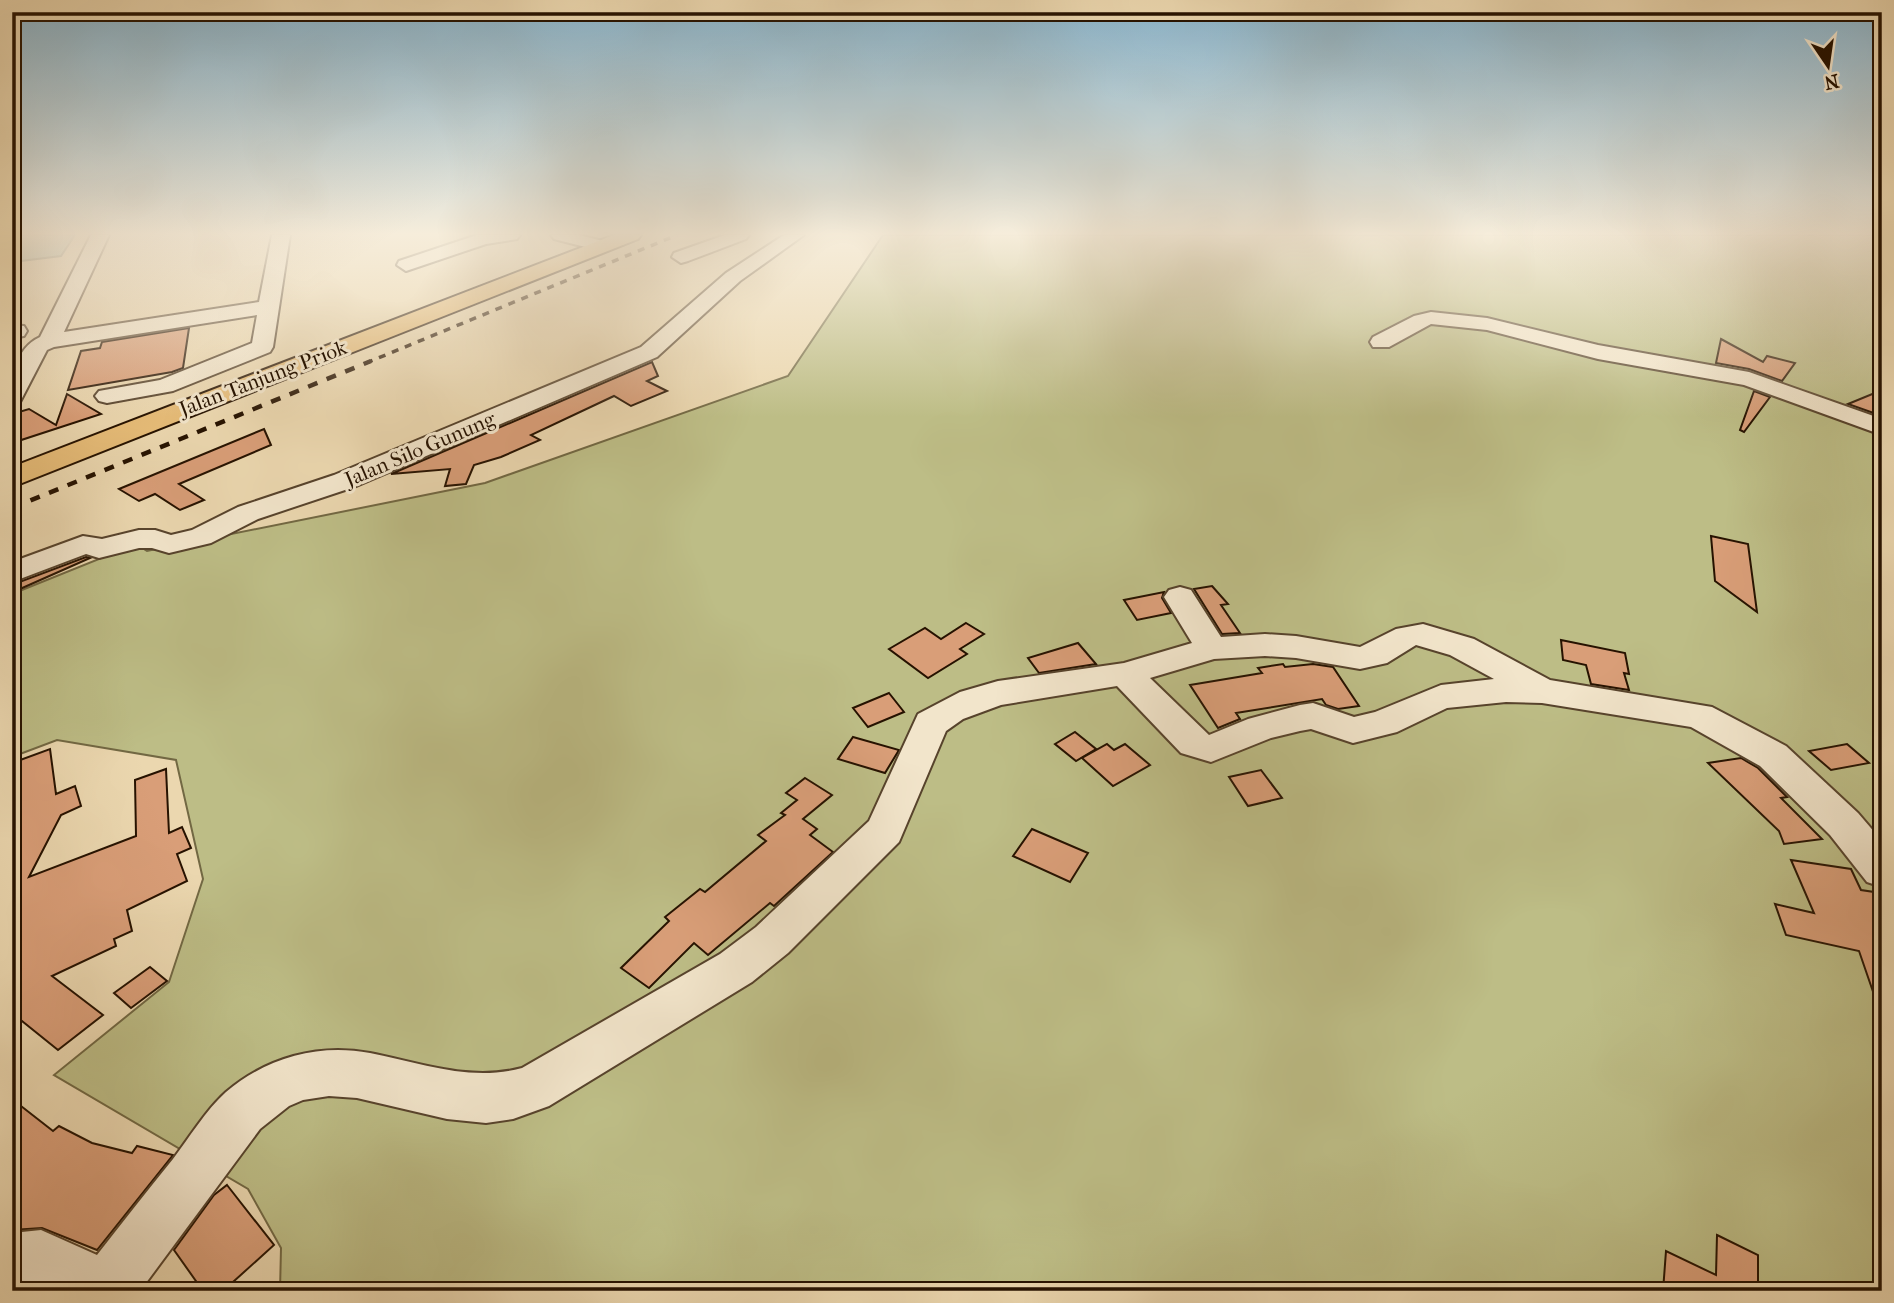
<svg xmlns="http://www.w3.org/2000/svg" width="1894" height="1303" viewBox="0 0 1894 1303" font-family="'IM FELL French Canon',serif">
<rect width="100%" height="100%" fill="#ebd7af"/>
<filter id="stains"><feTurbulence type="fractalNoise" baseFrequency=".00286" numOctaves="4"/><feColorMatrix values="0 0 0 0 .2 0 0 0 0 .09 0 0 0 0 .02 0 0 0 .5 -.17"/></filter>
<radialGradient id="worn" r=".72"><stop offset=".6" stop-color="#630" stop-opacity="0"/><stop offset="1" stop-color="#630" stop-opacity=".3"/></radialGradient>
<!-- green -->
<path fill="#bdbd86" stroke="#726843" stroke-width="2" d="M883 235H1882V1291H280L281 1248 248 1189 54 1075 169 982 203 879 176 760 57 740 12 757V594L136 544 147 551 485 483 788 376Z"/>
<!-- water -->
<path fill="#98baac" stroke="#6a7767" stroke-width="2" d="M12 235H75L61 256 12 262Z"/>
<!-- building -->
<g fill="#d99e78" stroke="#261200" stroke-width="2">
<path d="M189 328 183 368 172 372 68 390 81 351 100 348 102 342Z"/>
<path d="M1721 339 1763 362 1767 356 1795 363 1782 381 1749 369 1716 363Z"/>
<path d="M652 362 658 376 647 381 667 391 631 406 614 396 531 435 540 440 501 457 474 465 466 484 445 486 450 469 391 474Z"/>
<path d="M1882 390V416L1848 404Z"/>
<path d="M1754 391 1770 397 1744 432 1740 430Z"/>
<path d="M67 394 101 414 12 443V414L29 409 56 425Z"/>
<path d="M264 429 271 445 179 484 204 500 180 510 155 494 139 501 119 489Z"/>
<path d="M1711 536 1748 544 1757 612 1715 581Z"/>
<path d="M86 557 90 558 20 589 14 584Z"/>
<path d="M1212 586 1228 604 1221 605 1240 633 1222 634 1194 589Z"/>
<path d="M1164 592 1162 598 1171 613 1137 620 1124 600Z"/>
<path d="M966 623 984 634 960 649 967 654 928 678 889 649 925 628 941 639Z"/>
<path d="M1561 640 1625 653 1629 674 1624 673 1629 690 1591 684 1586 665 1563 660Z"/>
<path d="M1078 643 1096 664 1039 673 1028 658Z"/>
<path d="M1283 664 1285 667 1313 664 1333 667 1359 706 1338 709 1326 705 1322 699 1236 713 1240 719 1218 728 1190 685 1262 673 1258 668Z"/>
<path d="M889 693 904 712 868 727 853 708Z"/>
<path d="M1075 732 1096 749 1076 761 1055 744Z"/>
<path d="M853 737 899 750 885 773 838 759Z"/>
<path d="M1107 744 1114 750 1125 744 1150 765 1113 786 1082 758Z"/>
<path d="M1847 744 1869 763 1831 770 1809 751Z"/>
<path d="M50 749 56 794 75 786 81 806 61 815 29 877 136 836 135 780 166 769 169 833 182 827 191 848 177 854 187 881 127 910 132 931 114 939 116 946 52 976 103 1015 58 1050 12 1013V763Z"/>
<path d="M1741 758 1758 768 1787 797 1781 798 1822 839 1784 844 1779 831 1708 763Z"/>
<path d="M1261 770 1282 798 1248 806 1229 777Z"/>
<path d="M805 778 832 795 803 819 817 829 810 835 833 852 774 906 770 903 708 955 694 943 649 988 621 968 669 921 665 917 700 889 705 892 766 841 758 835 785 815 781 813 797 800 786 793Z"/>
<path d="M1032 829 1088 853 1070 882 1013 856Z"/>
<path d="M1791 860 1851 869 1861 890 1874 892 1882 907V1008L1879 1009 1859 951 1786 935 1775 904 1814 913Z"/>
<path d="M150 967 167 981 131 1008 114 993Z"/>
<path d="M12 1099 53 1131 59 1126 92 1143 132 1153 137 1146 173 1155 97 1250 42 1228 12 1230Z"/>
<path d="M227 1185 274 1245 223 1291H203L174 1250 214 1195Z"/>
<path d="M1717 1235 1758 1255V1291H1663L1666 1251 1716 1275Z"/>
</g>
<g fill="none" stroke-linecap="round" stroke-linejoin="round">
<!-- minor casing -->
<g stroke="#57432c" stroke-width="4">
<g id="minor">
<path d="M91 235H109L64 332 259 302 272 235H290L273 347 270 352 173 391 107 403 99 401 95 396 99 391 160 380 252 343 257 315 54 347 47 350 20 402 12 404C12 379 14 349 40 337Z"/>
<path d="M477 235H520L517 239 486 244 406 271 397 265 399 261Z"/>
<path d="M551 235H579L607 242 610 246 601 251 554 239Z"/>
<path d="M725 235H749L746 239 688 261 681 263 672 257 674 253Z"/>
<path d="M784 235H804L740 281 657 357 354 487 258 519 211 543 169 553 152 548H139L99 558 86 554 12 582V562L83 536 102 539 139 530H155L171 535 192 530 238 507 334 475 641 347 726 273Z"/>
<path d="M1431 312 1487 318 1598 345 1749 372 1882 419V435L1744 385 1598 359 1487 330 1431 324 1389 347H1373L1370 342 1373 337 1414 316Z"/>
<path d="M12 325 24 326 27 331 24 336 12 338Z"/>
<path d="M1180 587 1191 590 1221 637 1265 634 1296 636 1360 647 1396 629 1423 624 1474 639 1550 680 1712 707 1786 746 1858 813 1882 841V887L1867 882 1830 835 1760 766 1691 727 1542 703 1506 702 1447 708 1397 732 1353 743 1311 729 1300 731 1271 738 1211 762 1181 753 1117 686 1001 705 963 719 946 731 899 842 788 953 752 982 549 1106 513 1119 486 1123 447 1119 357 1098 329 1096 303 1100 289 1106 260 1129 140 1291H48L39 1286 12 1289V1233L41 1230 97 1255C122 1223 147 1191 173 1159 189 1138 206 1110 226 1092 266 1058 318 1043 370 1053 421 1063 470 1082 522 1068L720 954 756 927 869 821 918 714 960 692 998 681 1124 663 1192 643 1164 597 1169 590ZM1416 645 1450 655 1494 679 1441 685 1375 712 1354 717 1313 703 1300 705 1248 719 1209 735 1150 678 1214 659 1265 656 1296 658 1360 669 1387 663Z"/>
</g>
</g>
<!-- highway casing -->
<g stroke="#261200" stroke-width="4">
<path id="highway" d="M614 235H641L638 239 12 487V467Z"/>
</g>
<!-- minor -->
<use href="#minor" fill="#f2e5cb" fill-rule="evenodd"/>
<!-- highway -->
<use href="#highway" fill="#e6bc78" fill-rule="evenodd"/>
<!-- rail-far1 -->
<path stroke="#261200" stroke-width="3.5" stroke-dasharray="7 7" stroke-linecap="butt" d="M366 363 677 235"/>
<!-- rail -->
<path stroke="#261200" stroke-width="4.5" stroke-dasharray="10 10" stroke-linecap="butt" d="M12 508 371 361"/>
</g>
<!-- sky -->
<linearGradient id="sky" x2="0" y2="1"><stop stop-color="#88b6d0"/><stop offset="0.56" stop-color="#f6eddb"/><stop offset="1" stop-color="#f6eddb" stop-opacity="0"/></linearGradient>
<rect width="1894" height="417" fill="url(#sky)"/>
<g text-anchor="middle" stroke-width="6" stroke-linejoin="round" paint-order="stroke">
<!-- far-street labels -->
<g font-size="21" fill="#261200" stroke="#f2e5cb">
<text transform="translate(263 378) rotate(-21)" y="7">Jalan Tanjung Priok</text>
<text transform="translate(420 449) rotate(-23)" y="7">Jalan Silo Gunung</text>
</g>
</g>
<!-- margin -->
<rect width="1894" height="1303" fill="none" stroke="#ebd7af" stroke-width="42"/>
<rect x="14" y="14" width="1866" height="1275" fill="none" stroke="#261200" stroke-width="3.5"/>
<rect x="21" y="21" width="1852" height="1261" fill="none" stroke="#261200" stroke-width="2"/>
<!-- north arrow -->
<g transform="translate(1828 66) rotate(167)" stroke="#f2e5cb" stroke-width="5" paint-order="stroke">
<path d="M0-5L12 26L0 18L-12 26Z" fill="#261200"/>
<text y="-10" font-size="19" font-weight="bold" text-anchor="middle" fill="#261200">N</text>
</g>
<rect width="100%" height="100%" filter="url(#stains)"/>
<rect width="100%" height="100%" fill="url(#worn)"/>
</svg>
